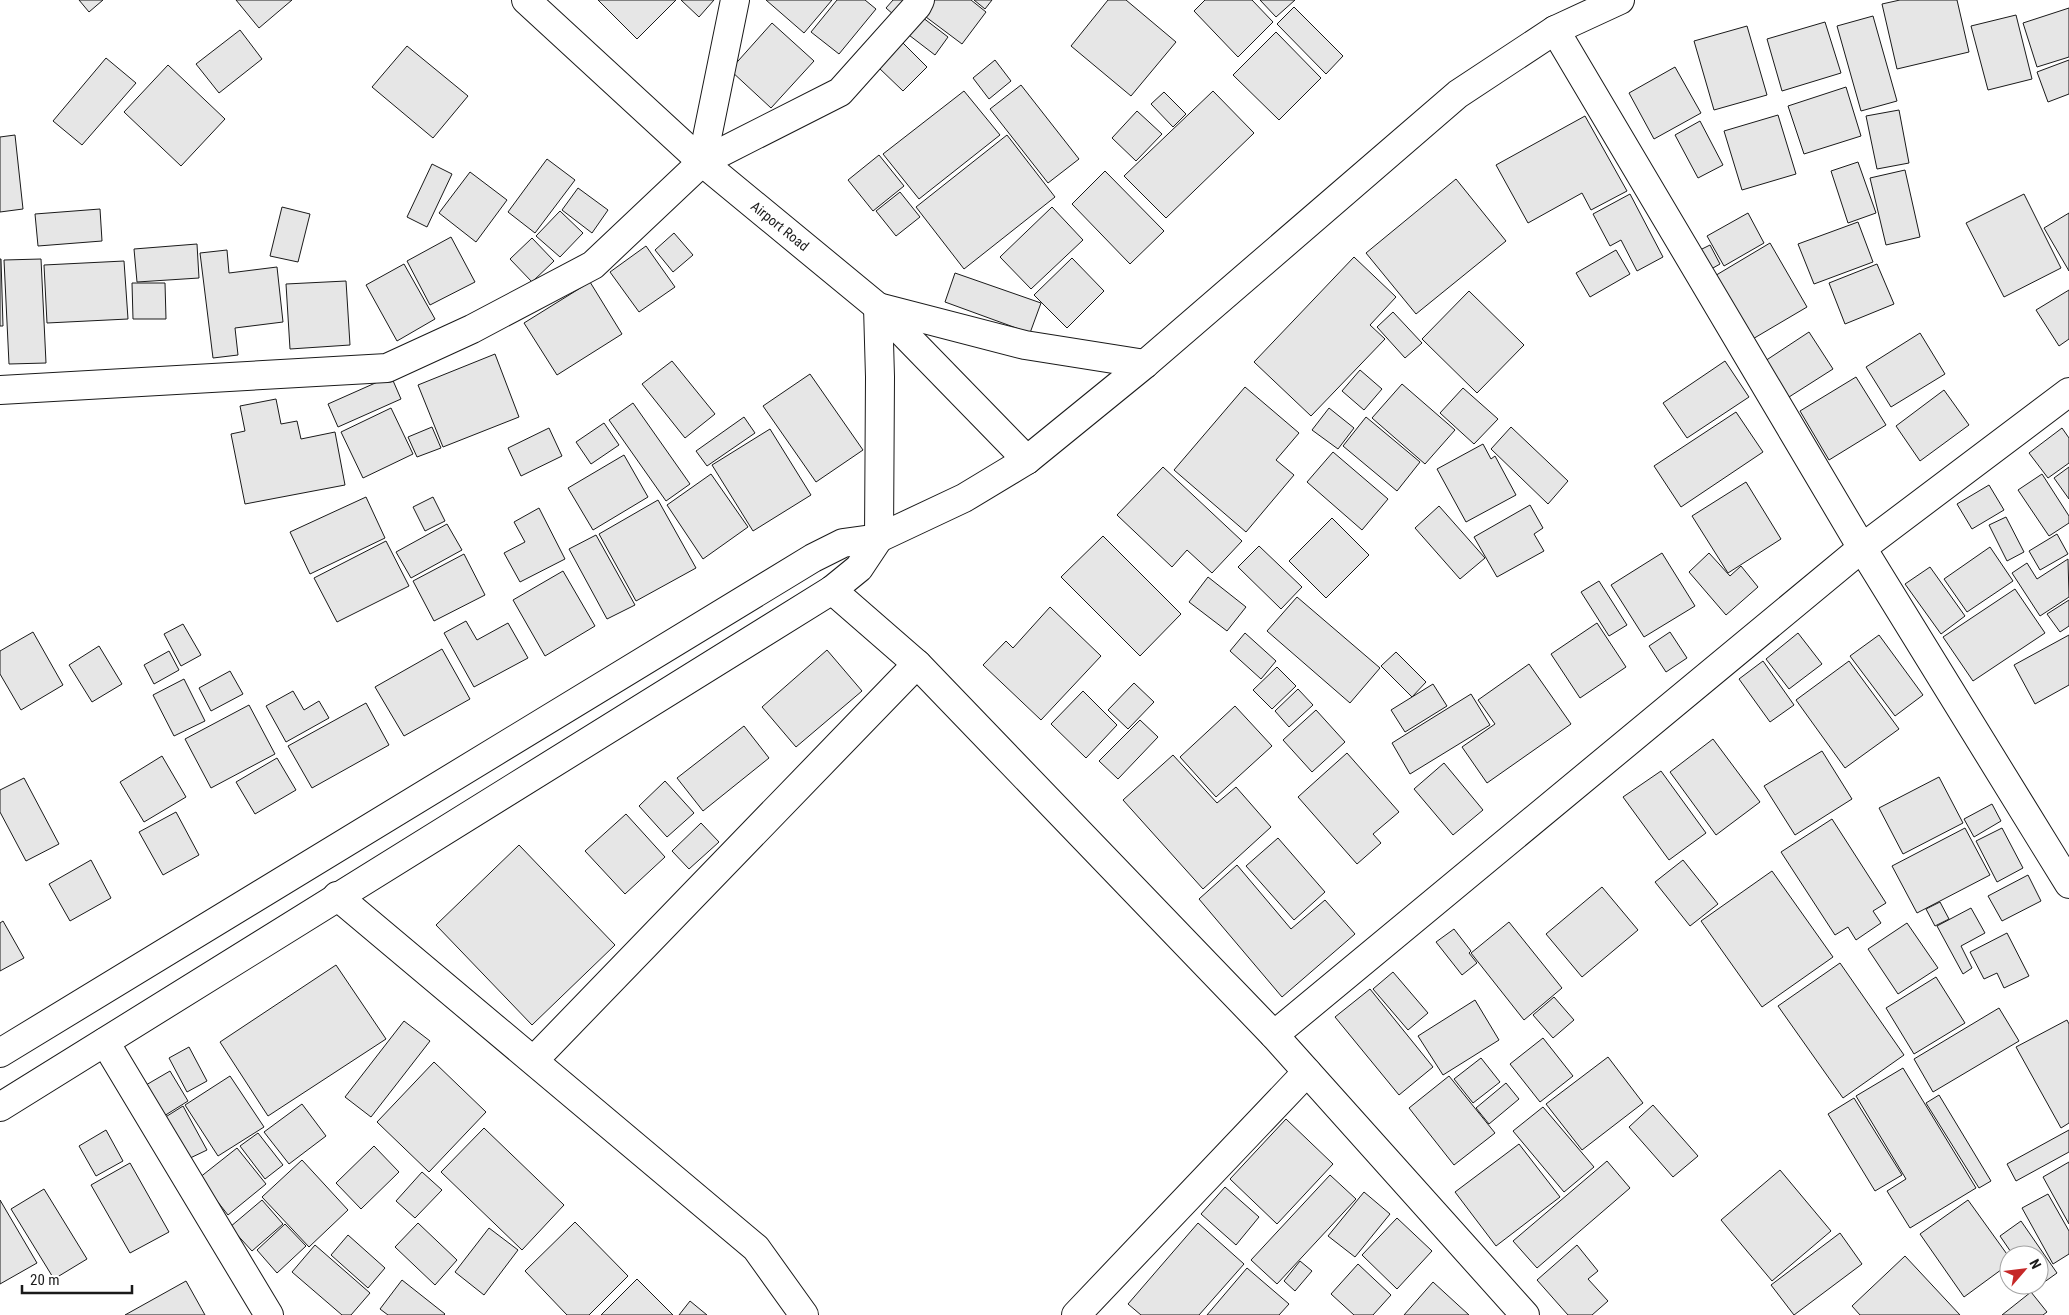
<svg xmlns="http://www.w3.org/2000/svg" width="2069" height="1315" viewBox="0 0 2069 1315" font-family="'Roboto Condensed',sans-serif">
<rect width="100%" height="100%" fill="#fff"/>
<!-- building -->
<g fill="#e6e6e6" stroke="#1a1a1a">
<path d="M79 0H103L89 12Z"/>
<path d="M236 0H292L259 28Z"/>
<path d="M598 0H676L637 39Z"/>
<path d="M681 0H714L699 17Z"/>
<path d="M766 0H832L804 33Z"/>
<path d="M837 0H865L876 9 839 54 811 32Z"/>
<path d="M893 0H918L901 21 886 8Z"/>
<path d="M926 0H971L986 12 962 44 918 11Z"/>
<path d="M974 0H992L985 9Z"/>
<path d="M1108 0H1126L1176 42 1131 96 1071 46Z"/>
<path d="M1205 0H1252L1273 22 1238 57 1194 11Z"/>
<path d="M1260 0H1295L1276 17Z"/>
<path d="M1900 0H1957L1969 52 1897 69 1882 4Z"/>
<path d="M1294 7 1343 56 1326 74 1277 24Z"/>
<path d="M2069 8V57L2037 67 2023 23Z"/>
<path d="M918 14 948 37 935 55 905 32Z"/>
<path d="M2016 15 2032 79 1988 90 1971 26Z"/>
<path d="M1873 16 1897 101 1861 111 1837 26Z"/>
<path d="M1825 22 1841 73 1782 91 1767 39Z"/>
<path d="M772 23 814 61 771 108 730 70Z"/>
<path d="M1747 26 1767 95 1714 110 1694 41Z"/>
<path d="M240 30 262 59 219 93 196 64Z"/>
<path d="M1276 32 1321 78 1279 120 1233 75Z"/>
<path d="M902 42 927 67 903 91 878 67Z"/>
<path d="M407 46 468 96 433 138 372 87Z"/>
<path d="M106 58 136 83 82 145 53 121Z"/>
<path d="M995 60 1011 81 989 99 973 78Z"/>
<path d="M2069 60V94L2048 102 2037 72Z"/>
<path d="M168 65 225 119 181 166 124 112Z"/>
<path d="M1675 67 1701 113 1654 139 1629 93Z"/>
<path d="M1021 85 1079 159 1048 183 990 109Z"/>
<path d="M1846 87 1861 136 1804 154 1788 106Z"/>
<path d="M964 91 1000 135 919 199 883 154Z"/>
<path d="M1213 91 1254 133 1166 218 1124 176Z"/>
<path d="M1164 92 1186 114 1173 127 1151 104Z"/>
<path d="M1899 110 1909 163 1877 169 1866 116Z"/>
<path d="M1137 111 1162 134 1136 161 1112 138Z"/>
<path d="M1778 115 1796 174 1742 190 1724 131Z"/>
<path d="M1585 116 1627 191 1591 210 1582 193 1528 223 1496 165Z"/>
<path d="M1700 121 1723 165 1698 178 1675 135Z"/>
<path d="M15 135 23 209 0 212V137Z"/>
<path d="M1007 135 1055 197 964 269 916 207Z"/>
<path d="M879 155 904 186 873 211 848 180Z"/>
<path d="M547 159 575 180 535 233 508 212Z"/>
<path d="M1858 162 1876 213 1848 223 1831 171Z"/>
<path d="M432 164 452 174 427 227 407 217Z"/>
<path d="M1905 170 1920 237 1886 245 1870 178Z"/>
<path d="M1105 171 1164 231 1130 264 1072 204Z"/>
<path d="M470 172 507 200 476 242 439 213Z"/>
<path d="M1456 179 1506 241 1416 314 1366 253Z"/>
<path d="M578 188 608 210 592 233 562 210Z"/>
<path d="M900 192 920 217 896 236 876 211Z"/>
<path d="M1630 194 1663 257 1637 271 1621 240 1610 246 1593 214Z"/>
<path d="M2024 194 2061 268 2004 297 1966 223Z"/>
<path d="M282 207 310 214 298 262 270 256Z"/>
<path d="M1052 207 1083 240 1031 289 1000 257Z"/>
<path d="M100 209 102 241 38 246 35 214Z"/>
<path d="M560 211 583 233 560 257 536 236Z"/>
<path d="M1748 213 1764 243 1724 266 1707 236Z"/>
<path d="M2069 213V271L2044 228Z"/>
<path d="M1858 222 1873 262 1814 284 1798 244Z"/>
<path d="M674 233 693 255 673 272 655 250Z"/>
<path d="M451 237 475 282 430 305 407 261Z"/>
<path d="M532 238 554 261 532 282 510 259Z"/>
<path d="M1770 243 1807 307 1751 340 1713 277Z"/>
<path d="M197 244 199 278 137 282 134 249Z"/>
<path d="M1710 245 1720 264 1706 272 1696 252Z"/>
<path d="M646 246 675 287 639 312 610 272Z"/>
<path d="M227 250 229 273 277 267 283 322 235 328 238 355 213 358 200 253Z"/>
<path d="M1616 250 1630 274 1590 297 1576 273Z"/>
<path d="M1354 257 1396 297 1370 325 1385 339 1311 416 1254 362Z"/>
<path d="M1072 258 1104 291 1067 328 1034 295Z"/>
<path d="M0 259H1L3 326H0Z"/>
<path d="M41 259 46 363 9 364 4 260Z"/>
<path d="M124 261 128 319 47 323 44 265Z"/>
<path d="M404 264 435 319 397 341 366 285Z"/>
<path d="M1877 264 1894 304 1845 324 1829 283Z"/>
<path d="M955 273 1041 303 1030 333 945 302Z"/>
<path d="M346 281 350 345 290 349 286 284Z"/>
<path d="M590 282 622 334 557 375 524 323Z"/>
<path d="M132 283H165L166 319H133Z"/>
<path d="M2069 290V339L2059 346 2036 310Z"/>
<path d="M1469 291 1524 345 1477 393 1422 339Z"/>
<path d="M1393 312 1422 343 1405 358 1377 327Z"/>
<path d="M1809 332 1833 369 1789 397 1765 361Z"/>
<path d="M1920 333 1945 374 1891 407 1866 367Z"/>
<path d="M495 354 519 417 443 447 418 385Z"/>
<path d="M672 361 715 414 685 438 642 384Z"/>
<path d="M1725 361 1749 397 1687 438 1663 403Z"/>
<path d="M1360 370 1382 389 1364 410 1342 391Z"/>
<path d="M810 374 863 450 816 482 763 406Z"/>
<path d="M391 376 401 399 338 427 328 404Z"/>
<path d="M1856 377 1886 425 1829 460 1800 411Z"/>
<path d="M1402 384 1455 430 1425 464 1372 418Z"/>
<path d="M1245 387 1299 433 1276 460 1294 475 1246 532 1174 470Z"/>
<path d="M1463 388 1498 419 1474 444 1440 413Z"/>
<path d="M1944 390 1969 425 1920 461 1896 426Z"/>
<path d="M276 399 281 424 297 421 301 439 335 432 345 485 245 504 231 434 245 431 240 406Z"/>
<path d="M633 403 690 484 666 501 609 420Z"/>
<path d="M391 408 413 454 363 478 341 432Z"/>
<path d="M1329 408 1354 428 1338 449 1312 430Z"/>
<path d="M1736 412 1763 452 1681 507 1654 466Z"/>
<path d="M744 417 755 433 707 466 696 451Z"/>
<path d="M1366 417 1420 462 1397 491 1343 446Z"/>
<path d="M604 423 619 445 591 464 576 442Z"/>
<path d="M432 427 441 448 417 457 408 437Z"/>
<path d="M1511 427 1568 481 1548 504 1491 449Z"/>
<path d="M549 428 562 456 521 476 508 448Z"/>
<path d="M2062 428 2069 438V463L2048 478 2029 453Z"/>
<path d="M770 429 811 495 753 531 712 465Z"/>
<path d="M1483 444 1491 459 1495 456 1516 495 1466 522 1437 469Z"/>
<path d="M1333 452 1388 499 1362 530 1307 482Z"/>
<path d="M624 455 648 497 593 530 568 488Z"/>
<path d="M1163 467 1242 541 1212 573 1187 550 1172 567 1117 515Z"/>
<path d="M2069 467V499L2054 478Z"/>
<path d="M711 474 748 527 703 559 667 505Z"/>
<path d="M2042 474 2069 516V523L2049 536 2018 490Z"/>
<path d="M1746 482 1781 539 1728 573 1692 516Z"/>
<path d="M1989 485 2004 510 1972 529 1957 504Z"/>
<path d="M366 497 385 538 310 574 290 532Z"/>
<path d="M433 497 445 521 425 531 413 507Z"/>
<path d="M658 500 696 568 636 601 599 534Z"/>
<path d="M1530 505 1543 528 1534 534 1544 551 1497 577 1474 537Z"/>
<path d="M1439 506 1485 558 1460 579 1415 528Z"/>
<path d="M539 508 565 559 520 582 504 553 525 542 514 522Z"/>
<path d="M2006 517 2024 552 2007 561 1989 525Z"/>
<path d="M1332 518 1369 555 1326 598 1289 561Z"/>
<path d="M447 524 462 550 411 578 396 552Z"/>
<path d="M2057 534 2068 554 2040 570 2029 551Z"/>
<path d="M596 535 635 605 607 619 569 549Z"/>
<path d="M1103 536 1181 614 1140 656 1061 577Z"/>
<path d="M386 541 409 586 337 622 314 578Z"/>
<path d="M1259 546 1302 587 1281 609 1238 567Z"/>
<path d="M1990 547 2013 581 1967 612 1944 579Z"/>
<path d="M1662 553 1695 606 1644 637 1611 585Z"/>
<path d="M1709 553 1730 576 1741 566 1758 587 1726 615 1689 572Z"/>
<path d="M464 554 485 595 434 621 413 581Z"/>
<path d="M2068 559 2069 597 2040 616 2012 573 2027 563 2037 579Z"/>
<path d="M1930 567 1965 616 1941 634 1905 584Z"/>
<path d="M563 571 595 626 545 656 513 600Z"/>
<path d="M1208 577 1246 607 1227 631 1189 602Z"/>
<path d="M1599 581 1627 625 1609 636 1581 592Z"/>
<path d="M2015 589 2045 633 1973 681 1943 637Z"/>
<path d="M1297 597 1380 668 1350 703 1267 631Z"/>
<path d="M2069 600V626L2060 632 2047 614Z"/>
<path d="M1050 607 1101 656 1041 720 983 665 1006 641 1013 648Z"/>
<path d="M466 621 477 640 508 623 528 658 474 687 444 633Z"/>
<path d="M1597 623 1626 667 1580 698 1551 654Z"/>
<path d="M183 624 201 655 181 666 164 634Z"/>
<path d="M33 632 63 685 21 710 0 674V651Z"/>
<path d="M1670 632 1687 658 1666 672 1649 646Z"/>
<path d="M1245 633 1276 661 1261 679 1230 651Z"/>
<path d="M1798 633 1822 664 1789 689 1766 659Z"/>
<path d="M1879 635 1923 695 1895 716 1850 656Z"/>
<path d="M2069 635V685L2035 704 2014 665Z"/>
<path d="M99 646 122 684 92 702 69 665Z"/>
<path d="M442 649 470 699 404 736 375 687Z"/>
<path d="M827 650 862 691 796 747 762 707Z"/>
<path d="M169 651 179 670 154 684 144 665Z"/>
<path d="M1396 652 1426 682 1412 697 1381 666Z"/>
<path d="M1763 661 1794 705 1770 722 1739 679Z"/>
<path d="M1849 661 1899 729 1845 768 1796 700Z"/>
<path d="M1529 664 1571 724 1487 783 1462 747 1495 724 1478 700Z"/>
<path d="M1277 667 1296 686 1272 709 1253 690Z"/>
<path d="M230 671 243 694 211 711 199 688Z"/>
<path d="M184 679 205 721 174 736 153 695Z"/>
<path d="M1134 683 1154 702 1128 729 1108 710Z"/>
<path d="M1433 684 1447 706 1405 732 1391 710Z"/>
<path d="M1298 689 1313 705 1289 727 1275 711Z"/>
<path d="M293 691 304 710 319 701 329 718 286 742 266 706Z"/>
<path d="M1083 691 1117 725 1086 758 1051 724Z"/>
<path d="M1471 694 1490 725 1410 774 1392 743Z"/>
<path d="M366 703 389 745 312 788 288 746Z"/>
<path d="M249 705 275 754 211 788 185 739Z"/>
<path d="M1235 706 1272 746 1216 797 1180 757Z"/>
<path d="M1316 710 1345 742 1312 772 1283 740Z"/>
<path d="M1140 720 1158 737 1118 779 1099 761Z"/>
<path d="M744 726 769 758 703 811 677 778Z"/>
<path d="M1713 739 1760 802 1716 835 1670 772Z"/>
<path d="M1822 751 1852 799 1795 835 1764 786Z"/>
<path d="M1347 753 1399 812 1373 834 1381 843 1357 864 1298 797Z"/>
<path d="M1173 755 1217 803 1236 787 1271 827 1203 889 1123 800Z"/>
<path d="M162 756 186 797 144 822 120 782Z"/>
<path d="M277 758 296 790 255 814 236 782Z"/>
<path d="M1444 763 1483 810 1453 835 1414 789Z"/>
<path d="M1661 771 1706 833 1669 860 1623 797Z"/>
<path d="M1939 777 1963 823 1903 854 1879 808Z"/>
<path d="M24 778 59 844 26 861 0 812V790Z"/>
<path d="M665 781 694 813 667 837 639 806Z"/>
<path d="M1992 804 2001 821 1974 837 1964 819Z"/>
<path d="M176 812 199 855 163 875 139 832Z"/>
<path d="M626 814 665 857 625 894 585 851Z"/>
<path d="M1832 819 1886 903 1873 911 1881 923 1856 940 1848 927 1835 935 1781 852Z"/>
<path d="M701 823 719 842 689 869 672 851Z"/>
<path d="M1965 828 1990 875 1917 913 1892 866Z"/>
<path d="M2002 828 2023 868 1997 882 1976 841Z"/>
<path d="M1278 838 1325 892 1294 920 1246 866Z"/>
<path d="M519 845 615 945 532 1025 436 925Z"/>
<path d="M91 860 111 898 70 921 49 884Z"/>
<path d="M1683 860 1718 904 1690 926 1655 882Z"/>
<path d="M1237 865 1291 929 1325 900 1355 934 1282 997 1199 899Z"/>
<path d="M1772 871 1833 957 1762 1007 1701 921Z"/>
<path d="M2028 875 2041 901 2002 921 1988 896Z"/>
<path d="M1602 887 1638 930 1582 977 1546 934Z"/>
<path d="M1940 902 1949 919 1935 926 1926 909Z"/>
<path d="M1971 908 1985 933 1961 946 1972 968 1963 974 1937 926Z"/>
<path d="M3 921 24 958 0 971V923Z"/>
<path d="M1509 922 1562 988 1524 1020 1471 953Z"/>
<path d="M1907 923 1938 968 1898 994 1868 949Z"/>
<path d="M1454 929 1471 951 1469 953 1477 963 1462 975 1436 942Z"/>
<path d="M2007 933 2029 976 2004 988 1997 973 1984 979 1970 952Z"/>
<path d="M1840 963 1904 1055 1843 1098 1778 1006Z"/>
<path d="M336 965 386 1039 268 1116 220 1042Z"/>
<path d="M1393 972 1428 1013 1408 1030 1373 989Z"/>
<path d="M1936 977 1965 1023 1914 1054 1886 1008Z"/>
<path d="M1370 989 1433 1067 1399 1095 1335 1017Z"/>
<path d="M1554 997 1574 1020 1553 1038 1533 1015Z"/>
<path d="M1475 1000 1499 1040 1443 1075 1418 1036Z"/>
<path d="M1999 1008 2019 1041 1933 1092 1914 1059Z"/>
<path d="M2067 1020 2069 1024V1123L2061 1128 2016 1047Z"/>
<path d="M404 1021 430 1041 371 1117 345 1097Z"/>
<path d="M1543 1038 1573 1076 1540 1102 1510 1064Z"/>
<path d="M189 1047 207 1081 187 1092 169 1058Z"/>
<path d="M1608 1057 1643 1103 1582 1150 1546 1104Z"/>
<path d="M1481 1058 1500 1082 1473 1103 1454 1079Z"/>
<path d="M434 1062 486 1112 429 1172 377 1122Z"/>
<path d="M1903 1068 1976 1188 1910 1228 1887 1191 1906 1179 1856 1096Z"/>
<path d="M170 1071 188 1101 164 1116 146 1085Z"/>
<path d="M230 1076 264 1127 218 1156 185 1105Z"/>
<path d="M1449 1076 1495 1133 1454 1165 1409 1108Z"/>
<path d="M1506 1083 1519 1099 1489 1124 1476 1108Z"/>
<path d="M1939 1095 1991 1181 1979 1188 1926 1103Z"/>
<path d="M1854 1098 1902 1175 1875 1191 1828 1114Z"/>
<path d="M302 1104 326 1136 289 1164 264 1132Z"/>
<path d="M1653 1105 1698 1156 1673 1177 1629 1127Z"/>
<path d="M183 1106 207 1150 186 1160 164 1118Z"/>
<path d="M1543 1107 1594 1167 1564 1192 1513 1131Z"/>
<path d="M1286 1119 1333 1164 1277 1224 1230 1179Z"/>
<path d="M484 1128 564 1205 522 1250 441 1172Z"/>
<path d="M106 1130 123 1161 96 1176 79 1146Z"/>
<path d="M2069 1130V1152L2016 1181 2007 1164Z"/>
<path d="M258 1133 283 1165 265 1179 240 1146Z"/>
<path d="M1519 1144 1560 1197 1496 1246 1455 1192Z"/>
<path d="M374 1146 399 1172 361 1209 336 1183Z"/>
<path d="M237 1148 266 1184 228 1215 199 1178Z"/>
<path d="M302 1160 348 1210 309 1247 262 1197Z"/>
<path d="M1607 1161 1630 1188 1537 1268 1513 1241Z"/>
<path d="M2069 1162V1224L2043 1177Z"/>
<path d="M130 1163 169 1232 130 1253 91 1185Z"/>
<path d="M1780 1170 1831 1231 1772 1281 1721 1220Z"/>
<path d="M422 1172 442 1190 415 1218 396 1201Z"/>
<path d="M1330 1175 1356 1199 1277 1284 1251 1260Z"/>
<path d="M1225 1187 1259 1217 1236 1245 1201 1214Z"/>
<path d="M44 1189 87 1259 54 1279 11 1209Z"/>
<path d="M1364 1192 1390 1214 1355 1257 1328 1236Z"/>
<path d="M2048 1194 2069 1231V1254L2053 1264 2022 1208Z"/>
<path d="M0 1200 37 1263 0 1284Z"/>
<path d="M262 1200 283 1224 252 1251 230 1227Z"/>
<path d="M1968 1200 2009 1257V1264L1964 1297 1920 1234Z"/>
<path d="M1397 1218 1432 1251 1397 1289 1362 1255Z"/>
<path d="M2021 1221 2057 1273 2036 1288 2034 1285H2039V1255H2013L2000 1236Z"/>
<path d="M575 1222 628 1276 589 1315H567L525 1271Z"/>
<path d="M418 1223 457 1260 435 1285 395 1247Z"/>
<path d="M1198 1223 1244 1264 1199 1315H1141L1128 1304Z"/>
<path d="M285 1224 306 1246 277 1273 257 1250Z"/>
<path d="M489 1228 518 1250 484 1295 455 1272Z"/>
<path d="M1840 1233 1862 1264 1794 1315 1771 1285Z"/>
<path d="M348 1235 385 1268 368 1288 331 1255Z"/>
<path d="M315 1245 370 1293 351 1315H342L292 1272Z"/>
<path d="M1577 1245 1598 1271 1588 1279 1608 1301 1592 1315H1568L1537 1280Z"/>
<path d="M1905 1256 1960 1315H1860L1852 1306Z"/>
<path d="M1300 1261 1312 1271 1295 1291 1284 1281Z"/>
<path d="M1358 1264 1391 1295 1373 1315H1354L1331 1294Z"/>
<path d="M1247 1268 1289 1304 1279 1315H1207Z"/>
<path d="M637 1279 673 1315H601Z"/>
<path d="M402 1280 445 1314 444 1315H388L380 1309Z"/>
<path d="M186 1281 205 1315H125Z"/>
<path d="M1433 1282 1469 1315H1404Z"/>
<path d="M2031 1292 2047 1312 2043 1315H2002Z"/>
<path d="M690 1301 707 1315H679Z"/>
</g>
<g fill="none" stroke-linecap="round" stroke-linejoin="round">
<!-- minor casing -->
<g stroke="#1a1a1a" stroke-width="30">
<g id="minor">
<path d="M1555 30 1862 548 2069 884"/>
<path d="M702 162 840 92 917 6 920 0"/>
<path d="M0 390 387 368 472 329 593 265 702 162 735 0"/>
<path d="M832 590 917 664 1274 1035 1525 1315"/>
<path d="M337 896 756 1248 804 1315"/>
<path d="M1274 1035 1862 548 2069 392"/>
<path d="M105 1042 269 1315"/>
<path d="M534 1060 917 664"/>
<path d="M1076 1315 1307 1072"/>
</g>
</g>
<!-- major casing -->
<g stroke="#1a1a1a" stroke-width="30">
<g id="major">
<path d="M526 0 702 162 878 307 1027 460"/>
<path d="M0 1053 813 558 843 543 879 538 964 498 1027 460 1145 364 1458 94 1555 30 1620 0"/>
<path d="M0 1107 832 590 859 568 879 538 880 377 878 307 1025 345 1145 364"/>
</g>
</g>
<!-- minor -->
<use href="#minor" stroke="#fff" stroke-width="28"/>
<!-- major -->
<use href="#major" stroke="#fff" stroke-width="28"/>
</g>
<g text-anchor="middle" stroke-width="4" stroke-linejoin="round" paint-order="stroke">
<!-- street labels -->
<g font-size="14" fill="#1a1a1a" stroke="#fff">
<text transform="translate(780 226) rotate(39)" y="5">Airport Road</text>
</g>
</g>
<!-- north arrow -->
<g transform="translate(2024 1270) rotate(62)"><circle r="24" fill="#ffffff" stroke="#a3a3a3"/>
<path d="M0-4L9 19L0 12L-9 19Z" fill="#c62828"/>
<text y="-8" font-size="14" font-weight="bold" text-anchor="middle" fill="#1a1a1a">N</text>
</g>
<!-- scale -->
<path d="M22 1285v8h110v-8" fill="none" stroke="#1a1a1a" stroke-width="2.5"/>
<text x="30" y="1285" font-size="15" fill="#1a1a1a" stroke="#ffffff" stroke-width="4" paint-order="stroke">20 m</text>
</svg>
